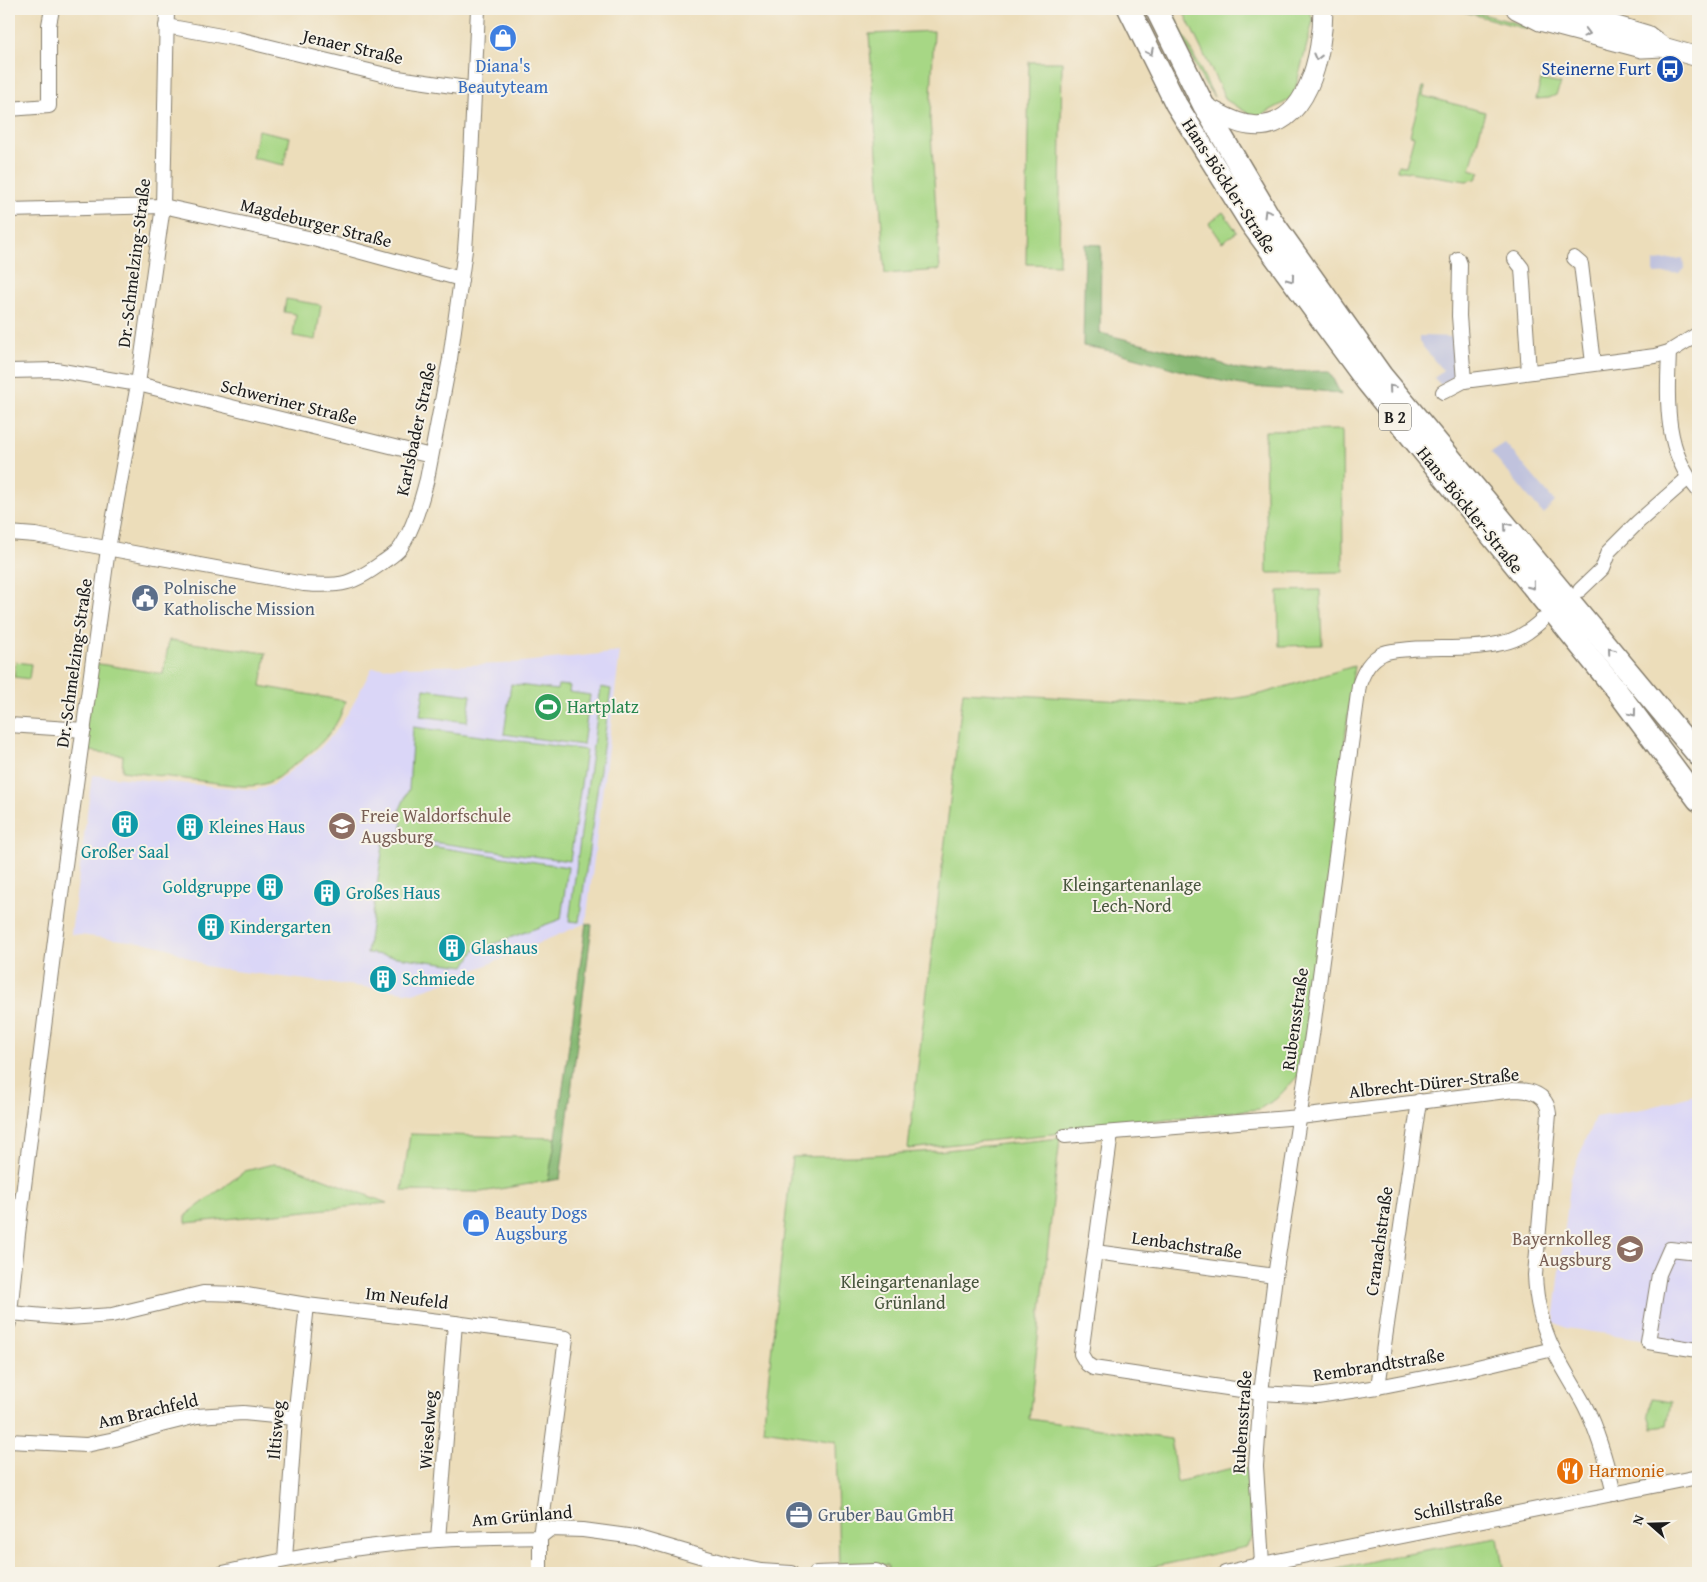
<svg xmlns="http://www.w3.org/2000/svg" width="1707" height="1582" viewBox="0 0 1707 1582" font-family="'Gentium Book Plus',serif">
<rect width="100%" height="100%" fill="#f7f3e8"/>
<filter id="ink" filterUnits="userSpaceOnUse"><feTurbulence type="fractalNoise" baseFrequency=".02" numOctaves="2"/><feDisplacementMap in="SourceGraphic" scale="10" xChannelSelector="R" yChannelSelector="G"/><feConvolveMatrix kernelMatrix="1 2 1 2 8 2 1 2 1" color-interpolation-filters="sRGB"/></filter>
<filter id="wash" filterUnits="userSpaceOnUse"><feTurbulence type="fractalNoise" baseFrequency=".0096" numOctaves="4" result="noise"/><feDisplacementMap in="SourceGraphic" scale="20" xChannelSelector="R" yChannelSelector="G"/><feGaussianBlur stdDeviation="1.12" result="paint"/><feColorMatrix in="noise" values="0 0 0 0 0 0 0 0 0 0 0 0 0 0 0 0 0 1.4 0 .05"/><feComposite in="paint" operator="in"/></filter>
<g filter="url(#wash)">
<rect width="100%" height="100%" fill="#ecddba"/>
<!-- built -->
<g fill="#dad6f7">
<path d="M620 652 586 923 449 981 413 993 234 971 205 966 168 948 147 943 71 934 92 775 256 790 272 785 319 749 336 731 350 710 372 668 503 664Z"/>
<path d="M1698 1094V1347L1566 1328 1554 1322 1571 1176 1595 1117 1648 1108Z"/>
</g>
<!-- industrial -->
<g fill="#c0c2dd">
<path d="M1683 258 1684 269 1679 273 1654 274V261Z"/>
<path d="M1419 336 1456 337 1457 375 1441 385 1434 378 1443 371 1419 342Z"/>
<path d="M1505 443 1555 502 1543 514 1491 452Z"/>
</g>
<!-- green -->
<g fill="#a7d785" stroke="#627a50">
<path d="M1168 9H1171L1214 97 1203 81Z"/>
<path d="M1182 9H1309L1313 21 1293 98 1256 118 1226 100Z"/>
<path d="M1454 9H1463L1527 26 1526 29Z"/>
<path d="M934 31 930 119 940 270 885 274 869 34Z"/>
<path d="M1029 62H1062L1059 265 1026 264Z"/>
<path d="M1541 80 1561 84 1556 95 1549 98 1536 99Z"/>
<path d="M1423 87H1425L1423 96 1485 112 1470 169 1480 172 1476 179 1466 181 1397 170 1398 165 1406 166 1414 136 1410 135Z"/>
<path d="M258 130 290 137 284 165 252 158Z"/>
<path d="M1223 212 1237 232 1222 242 1209 223Z"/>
<path d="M286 299 321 305 316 340 293 336 296 314 284 312Z"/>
<path d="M1342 430 1343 572 1267 573 1265 431Z"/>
<path d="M1320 590 1322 645 1279 646 1278 591Z"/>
<path d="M169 640 266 653 261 686 345 701C339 731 312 753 287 770 282 774 277 779 271 781 262 786 251 786 241 786L122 771 123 755 81 750 93 663 163 674Z"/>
<path d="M16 662 31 664 29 679 14 677Z"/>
<path d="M1354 666 1325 901 1303 1060 1297 1077 1276 1099 1259 1109 1064 1130 1062 1133 908 1149 963 692 1195 705 1261 694Z"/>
<path d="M511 684 557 690 558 685 570 686 569 692 590 695 583 745 504 734Z"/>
<path d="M601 687 611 689 579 922 569 921Z"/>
<path d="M424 689 471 695 467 722 420 716Z"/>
<path d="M413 727 586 750 570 861 403 838 400 809 409 789Z"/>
<path d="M384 839 568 867 561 919 474 951 465 966 367 953Z"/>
<path d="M410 1134 556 1138 548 1181 481 1192 402 1191Z"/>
<path d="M1060 1138 1029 1419 1171 1439 1177 1482 1228 1469 1246 1467 1253 1536 1246 1547 1125 1573H890L887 1565 839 1566 836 1441 763 1430 792 1157 855 1156 937 1151Z"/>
<path d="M273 1164 291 1166 387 1203 186 1223V1215L245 1171Z"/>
<path d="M1651 1399 1671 1402 1667 1426 1652 1428 1648 1414Z"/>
<path d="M1498 1538 1504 1573H1322L1402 1554Z"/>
</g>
<!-- forest -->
<g fill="#85b872" stroke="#506a47">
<path d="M1085 244 1101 245 1100 333 1210 360 1238 369 1260 372 1329 371 1341 395C1327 390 1314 391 1300 390 1277 389 1254 388 1231 383 1181 374 1134 353 1083 346Z"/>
<path d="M586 923 592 925 560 1179 548 1181 556 1138Z"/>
</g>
</g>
<g filter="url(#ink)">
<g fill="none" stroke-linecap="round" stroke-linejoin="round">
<!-- street casing -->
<g stroke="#847c6b" stroke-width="16">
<g id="street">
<path d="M166 26 238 39 398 78 473 89"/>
<path d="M9 109 49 106V25L52 9"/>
<path d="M9 210 163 206 317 240 461 279"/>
<path d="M1574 258 1581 264 1593 363"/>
<path d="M1458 259 1460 264 1459 316 1464 381"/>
<path d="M1515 259 1522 268 1529 372"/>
<path d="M1669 352C1667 402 1664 450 1698 490"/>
<path d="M9 371 56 370 138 384 431 456"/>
<path d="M1443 392 1464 381 1655 356 1669 352 1698 334"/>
<path d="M9 533 35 535 304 584C342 587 353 584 383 562 389 558 397 553 401 547 414 527 421 502 427 479L450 359 465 250 470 179 478 9"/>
<path d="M1580 590 1602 569 1609 551 1638 522 1688 478"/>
<path d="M9 725 84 730"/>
<path d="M1111 1133 1081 1354 1087 1364 1093 1368 1261 1393 1317 1396 1378 1387 1469 1369 1553 1349"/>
<path d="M1065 1136 1300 1117 1514 1090C1532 1090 1547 1094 1549 1114L1535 1275C1536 1300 1542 1326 1553 1349 1563 1369 1575 1387 1585 1406 1599 1434 1607 1464 1614 1494"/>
<path d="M1095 1252 1275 1276"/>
<path d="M1698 1252 1670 1249 1659 1274 1648 1342 1698 1350"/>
<path d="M10 1313 68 1318 112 1315 203 1293 241 1294 307 1305 455 1323 566 1338 540 1537V1573"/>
<path d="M9 1323 18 1234 57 924 108 549 138 384 163 206 167 9"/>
<path d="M1378 1387 1419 1101"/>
<path d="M9 1441 86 1445 115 1439 161 1425 197 1416 243 1413 295 1418"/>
<path d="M438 1540 455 1323"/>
<path d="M285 1559 295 1418 307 1305"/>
<path d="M1262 1564 1256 1466 1261 1393 1275 1276 1312 1035 1359 685C1364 671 1370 659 1384 653 1392 650 1402 650 1411 649 1441 647 1473 650 1502 643 1518 640 1530 631 1542 620"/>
<path d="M223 1573C294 1557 365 1545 437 1540 472 1538 506 1538 540 1537L550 1529 583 1530 635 1537 727 1564 761 1571 791 1573"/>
<path d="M816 1573 876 1571 881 1573"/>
<path d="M1225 1573 1262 1564 1698 1477"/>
</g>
</g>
<!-- secondary casing -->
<g stroke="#847c6b" stroke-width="21">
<g id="secondary">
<path d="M1516 9 1540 21 1642 48 1663 47"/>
<path d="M1560 9 1647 35 1663 47 1698 57"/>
<path d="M1204 106C1218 113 1233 123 1249 125 1308 134 1323 52 1323 9"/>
</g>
</g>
<!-- primary casing -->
<g stroke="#847c6b" stroke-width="24">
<g id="primary">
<path d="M1129 9 1176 104 1251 224 1367 382 1617 691 1698 800"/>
<path d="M1156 9 1204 106 1272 221 1382 376 1698 755"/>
</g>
</g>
<!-- street -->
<use href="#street" stroke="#fff" stroke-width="14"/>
<!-- secondary -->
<use href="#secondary" stroke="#fff" stroke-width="19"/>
<!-- primary -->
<use href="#primary" stroke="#fff" stroke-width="21"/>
</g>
<!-- one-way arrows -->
<defs><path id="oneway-chevron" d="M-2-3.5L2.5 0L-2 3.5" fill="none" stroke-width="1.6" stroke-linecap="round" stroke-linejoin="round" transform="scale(1.25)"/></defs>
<g stroke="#999">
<use href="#oneway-chevron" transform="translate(1587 33) rotate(15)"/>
<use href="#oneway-chevron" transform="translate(1150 52) rotate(63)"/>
<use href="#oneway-chevron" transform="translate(1317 57) rotate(104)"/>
<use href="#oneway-chevron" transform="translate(1267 213) rotate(-121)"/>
<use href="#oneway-chevron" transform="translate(1291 279) rotate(54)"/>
<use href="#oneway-chevron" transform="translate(1392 388) rotate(-130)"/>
<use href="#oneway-chevron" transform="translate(1507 526) rotate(-130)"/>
<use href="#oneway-chevron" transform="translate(1532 586) rotate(51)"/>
<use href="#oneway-chevron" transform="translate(1611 651) rotate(-130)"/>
<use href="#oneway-chevron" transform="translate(1633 713) rotate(53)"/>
</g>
</g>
<!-- icons -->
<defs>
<g id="shop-disc" transform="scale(1.4375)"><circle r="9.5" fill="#3f7fe0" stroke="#f7f3e8"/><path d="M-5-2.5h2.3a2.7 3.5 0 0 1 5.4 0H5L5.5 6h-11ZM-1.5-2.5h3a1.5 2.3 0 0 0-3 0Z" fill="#fff"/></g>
<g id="bus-disc" transform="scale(1.4375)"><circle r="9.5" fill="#1a4fb4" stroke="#f7f3e8"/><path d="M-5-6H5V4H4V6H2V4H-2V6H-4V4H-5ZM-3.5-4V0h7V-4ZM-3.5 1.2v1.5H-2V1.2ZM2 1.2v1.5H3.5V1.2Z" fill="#fff"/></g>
<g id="civic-disc" transform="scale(1.4375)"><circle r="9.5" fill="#5c6f8a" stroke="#f7f3e8"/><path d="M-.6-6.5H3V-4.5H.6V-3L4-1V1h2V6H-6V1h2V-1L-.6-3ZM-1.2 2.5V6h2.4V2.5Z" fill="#fff"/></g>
<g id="stadium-disc" transform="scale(1.4375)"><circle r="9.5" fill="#2e9e5b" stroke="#f7f3e8"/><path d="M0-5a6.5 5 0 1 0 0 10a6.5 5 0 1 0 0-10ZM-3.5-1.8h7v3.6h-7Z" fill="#fff"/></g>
<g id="building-disc" transform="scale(1.4375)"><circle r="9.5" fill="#0f9aa8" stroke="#f7f3e8"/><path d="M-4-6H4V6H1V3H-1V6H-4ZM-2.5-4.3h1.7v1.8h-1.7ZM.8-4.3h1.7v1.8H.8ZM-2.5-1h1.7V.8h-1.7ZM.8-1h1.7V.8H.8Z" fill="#fff"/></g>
<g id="school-disc" transform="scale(1.4375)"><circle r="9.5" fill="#8d6e63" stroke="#f7f3e8"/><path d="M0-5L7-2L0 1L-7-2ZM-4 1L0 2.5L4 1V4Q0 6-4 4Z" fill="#fff"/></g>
<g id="restaurant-disc" transform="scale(1.4375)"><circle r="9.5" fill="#e8710a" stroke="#f7f3e8"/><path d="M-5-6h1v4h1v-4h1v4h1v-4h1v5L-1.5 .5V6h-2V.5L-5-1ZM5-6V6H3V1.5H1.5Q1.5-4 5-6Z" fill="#fff"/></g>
<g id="office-disc" transform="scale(1.4375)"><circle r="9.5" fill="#5c6f8a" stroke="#f7f3e8"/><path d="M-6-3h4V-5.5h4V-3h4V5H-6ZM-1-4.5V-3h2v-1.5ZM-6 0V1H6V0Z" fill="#fff"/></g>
</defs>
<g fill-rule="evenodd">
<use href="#shop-disc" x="503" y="38"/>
<use href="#bus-disc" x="1670" y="69"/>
<use href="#civic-disc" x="145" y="598"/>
<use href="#stadium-disc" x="548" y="707"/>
<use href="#building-disc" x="125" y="824"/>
<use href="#school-disc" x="342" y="826"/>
<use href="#building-disc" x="190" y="827"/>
<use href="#building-disc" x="270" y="887"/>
<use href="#building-disc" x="327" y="893"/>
<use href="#building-disc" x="211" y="927"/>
<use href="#building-disc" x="452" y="948"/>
<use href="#building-disc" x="383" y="979"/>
<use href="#shop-disc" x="476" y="1223"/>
<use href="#school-disc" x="1630" y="1249"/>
<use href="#restaurant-disc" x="1570" y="1471"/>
<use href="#office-disc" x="799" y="1515"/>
</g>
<g text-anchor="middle" stroke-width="4" stroke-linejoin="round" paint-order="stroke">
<!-- shield labels -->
<rect fill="#f7f3e8" stroke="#5e5c59" stroke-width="1" x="1379" y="403.5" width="32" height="27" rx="4"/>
<g font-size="16" font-weight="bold" fill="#1c1c1c">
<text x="1395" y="423">B 2</text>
</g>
<!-- street labels -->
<g font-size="18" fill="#1c1c1c" stroke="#f7f3e8">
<text transform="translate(353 47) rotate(13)" y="6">Jenaer Straße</text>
<text transform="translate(1229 186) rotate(57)" y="6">Hans-Böckler-Straße</text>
<text transform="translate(316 223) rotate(14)" y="6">Magdeburger Straße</text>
<text transform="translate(134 263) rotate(-83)" y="6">Dr.-Schmelzing-Straße</text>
<text transform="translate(289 402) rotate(14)" y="6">Schweriner Straße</text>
<text transform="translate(416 429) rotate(-78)" y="6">Karlsbader Straße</text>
<text transform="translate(1470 510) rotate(51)" y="6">Hans-Böckler-Straße</text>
<text transform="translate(74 663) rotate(-82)" y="6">Dr.-Schmelzing-Straße</text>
<text transform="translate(1295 1019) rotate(-82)" y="6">Rubensstraße</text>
<text transform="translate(1434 1083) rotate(-6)" y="6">Albrecht-Dürer-Straße</text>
<text transform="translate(1379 1241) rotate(-82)" y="6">Cranachstraße</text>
<text transform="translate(1187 1245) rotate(8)" y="6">Lenbachstraße</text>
<text transform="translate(407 1298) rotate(7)" y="6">Im Neufeld</text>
<text transform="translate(1379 1365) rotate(-9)" y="6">Rembrandtstraße</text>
<text transform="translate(148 1411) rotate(-13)" y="6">Am Brachfeld</text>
<text transform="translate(1242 1422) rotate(-86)" y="6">Rubensstraße</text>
<text transform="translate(276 1430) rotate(-85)" y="6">Iltisweg</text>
<text transform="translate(428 1430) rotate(-86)" y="6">Wieselweg</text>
<text transform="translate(1458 1506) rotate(-11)" y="6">Schillstraße</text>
<text transform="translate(522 1516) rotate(-5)" y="6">Am Grünland</text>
</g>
<!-- shop labels -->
<g font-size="18" fill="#366cbe" stroke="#f7f3e8">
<text x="503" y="72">Diana's<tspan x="503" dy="21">Beautyteam</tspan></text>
<text x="495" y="1219" text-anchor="start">Beauty Dogs<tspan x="495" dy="21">Augsburg</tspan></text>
</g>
<!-- transit labels -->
<g font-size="18" fill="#164399" stroke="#f7f3e8" text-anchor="end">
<text x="1651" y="75">Steinerne Furt</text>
</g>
<!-- service labels -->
<g font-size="18" fill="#4e5e75" stroke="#f7f3e8" text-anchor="start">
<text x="164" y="594">Polnische<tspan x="164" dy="21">Katholische Mission</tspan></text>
<text x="818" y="1521">Gruber Bau GmbH</text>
</g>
<!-- leisure labels -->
<g font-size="18" fill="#27864d" stroke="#f7f3e8" text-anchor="start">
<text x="567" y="713">Hartplatz</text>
</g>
<!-- education labels -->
<g font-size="18" fill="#785e54" stroke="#f7f3e8" text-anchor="start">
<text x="361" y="822">Freie Waldorfschule<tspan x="361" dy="21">Augsburg</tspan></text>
<text x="1611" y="1245" text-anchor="end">Bayernkolleg<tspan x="1611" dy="21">Augsburg</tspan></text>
</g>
<!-- culture labels -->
<g font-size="18" fill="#0d838f" stroke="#f7f3e8" text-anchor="start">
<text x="209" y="833">Kleines Haus</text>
<text x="125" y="858" text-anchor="middle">Großer Saal</text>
<text x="251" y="893" text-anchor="end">Goldgruppe</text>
<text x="346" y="899">Großes Haus</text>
<text x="230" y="933">Kindergarten</text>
<text x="471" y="954">Glashaus</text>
<text x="402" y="985">Schmiede</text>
</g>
<!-- park labels -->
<g font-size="18" fill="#46543c" stroke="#f7f3e8">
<text x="1132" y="891">Kleingartenanlage<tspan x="1132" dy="21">Lech-Nord</tspan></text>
<text x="910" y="1288">Kleingartenanlage<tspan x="910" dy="21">Grünland</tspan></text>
</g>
<!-- food labels -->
<g font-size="18" fill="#c56008" stroke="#f7f3e8" text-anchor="start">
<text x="1589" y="1477">Harmonie</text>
</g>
</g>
<!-- margin -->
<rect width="1707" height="1582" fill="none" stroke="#f7f3e8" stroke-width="30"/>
<!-- north arrow -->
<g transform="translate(1650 1524) rotate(290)" stroke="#f7f3e8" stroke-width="4" paint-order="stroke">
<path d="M0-4L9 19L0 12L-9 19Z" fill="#1c1c1c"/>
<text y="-8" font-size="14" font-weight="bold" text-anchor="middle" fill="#1c1c1c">N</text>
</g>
</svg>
